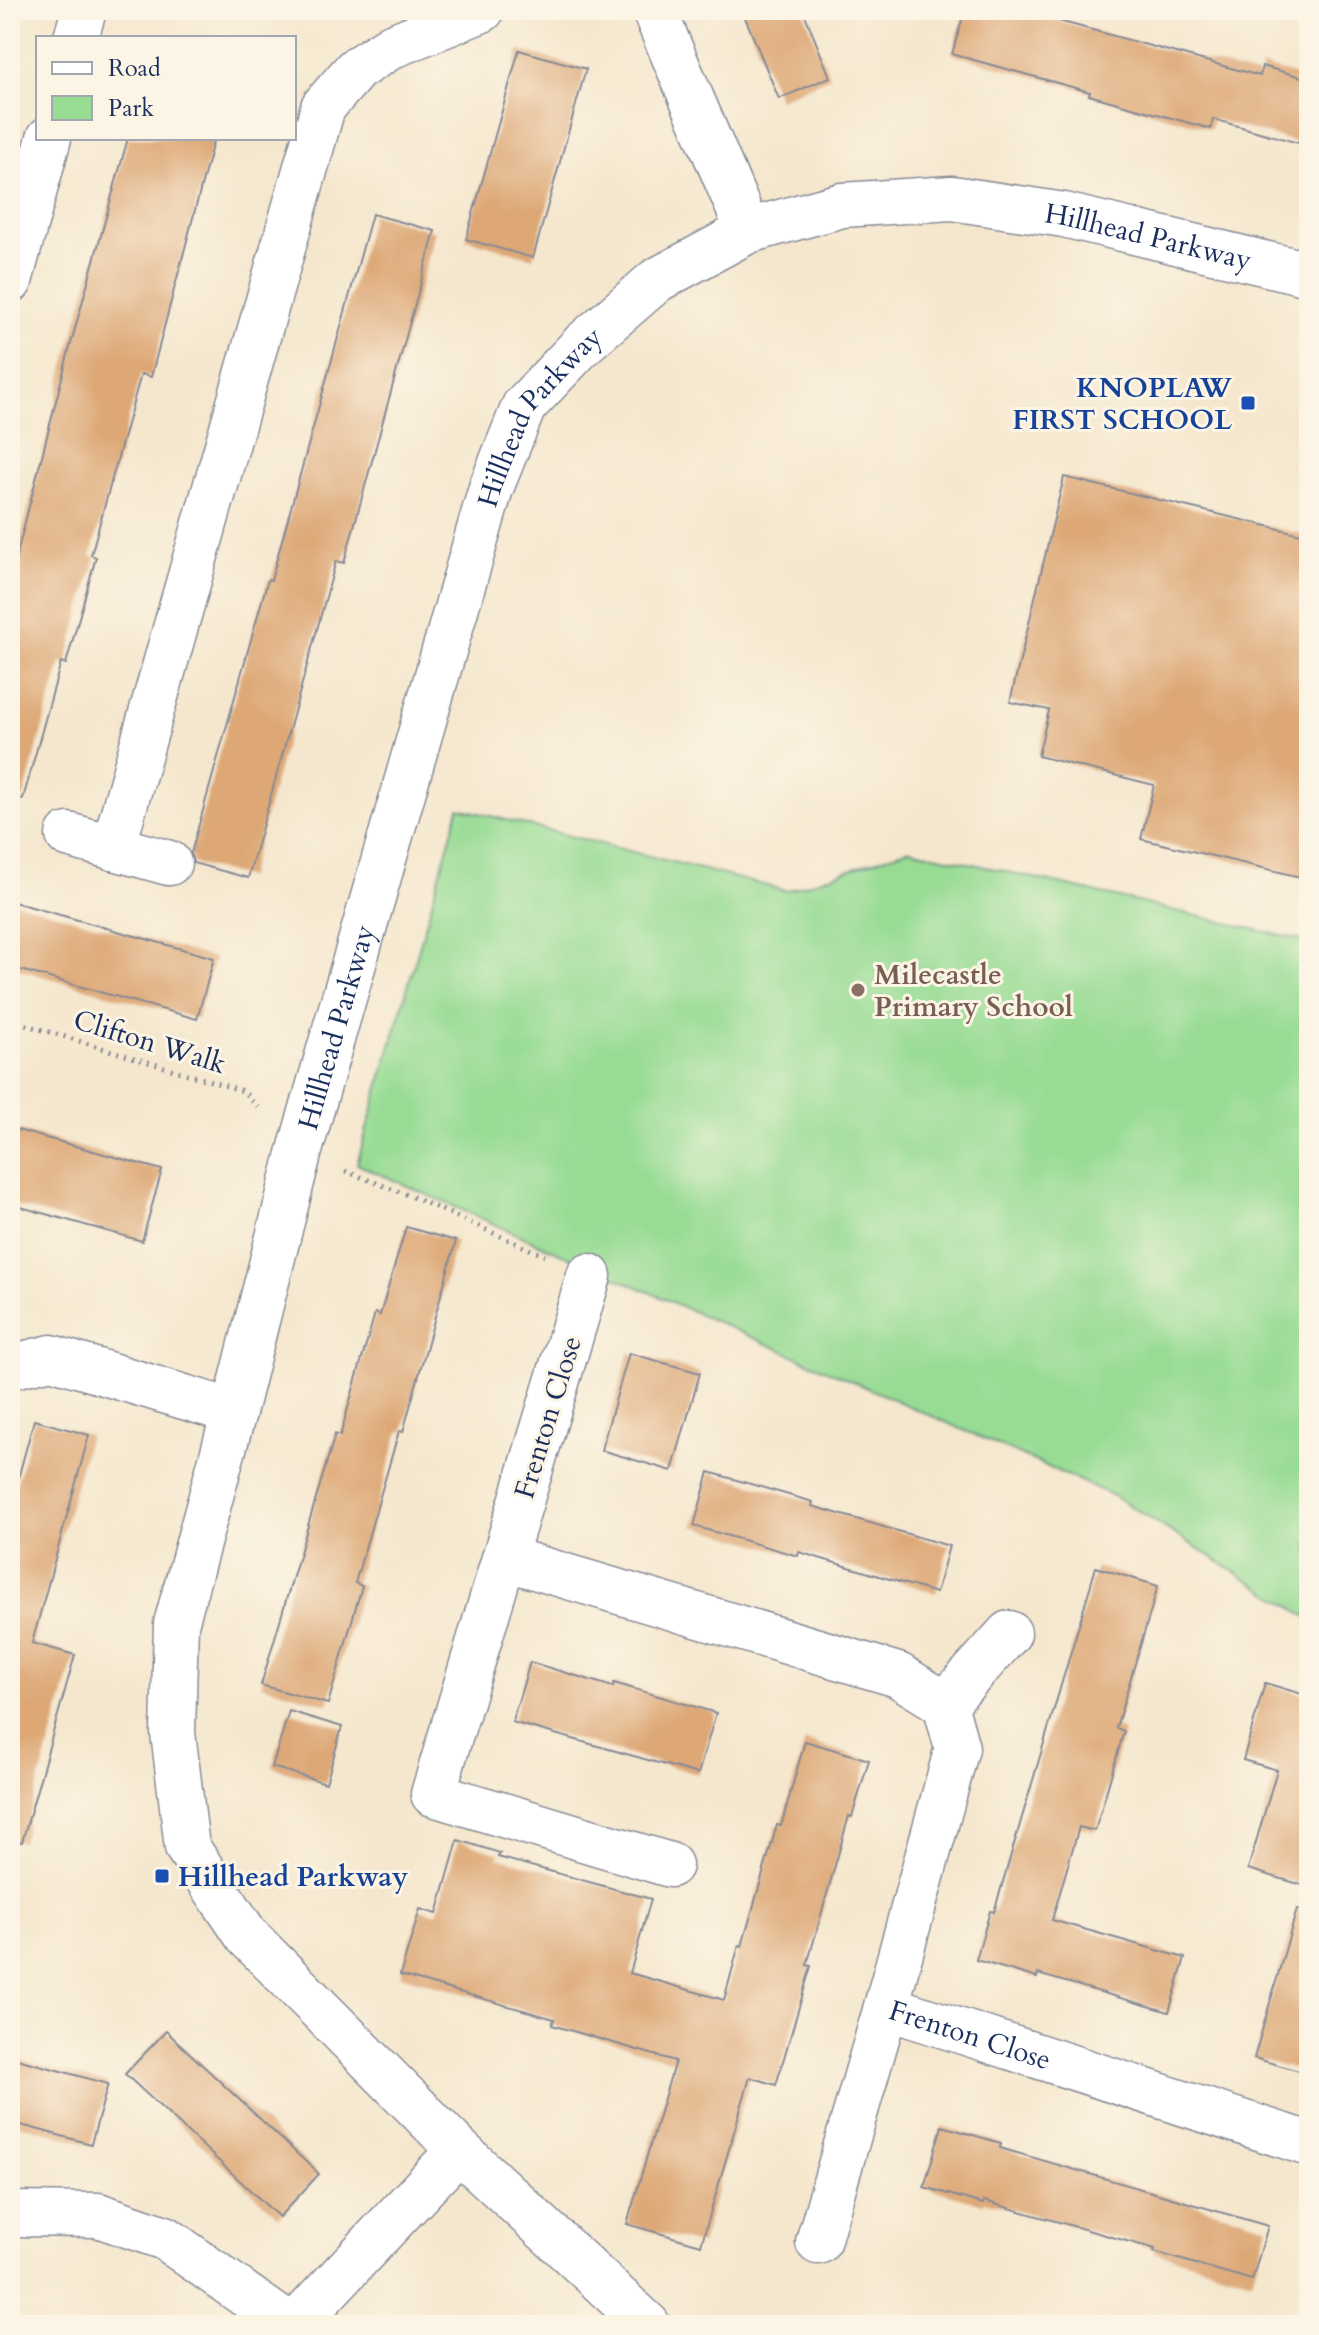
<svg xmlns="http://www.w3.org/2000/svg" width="1319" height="2335" viewBox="0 0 1319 2335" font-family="Cardo,serif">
<rect width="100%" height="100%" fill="#fcf5e5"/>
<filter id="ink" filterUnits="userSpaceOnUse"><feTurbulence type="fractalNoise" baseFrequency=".0125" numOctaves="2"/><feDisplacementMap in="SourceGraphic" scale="16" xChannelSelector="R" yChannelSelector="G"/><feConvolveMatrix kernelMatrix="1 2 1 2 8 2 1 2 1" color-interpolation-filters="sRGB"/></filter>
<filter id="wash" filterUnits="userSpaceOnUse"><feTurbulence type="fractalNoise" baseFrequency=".006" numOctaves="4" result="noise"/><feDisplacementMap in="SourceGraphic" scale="32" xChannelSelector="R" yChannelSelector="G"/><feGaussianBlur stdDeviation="1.8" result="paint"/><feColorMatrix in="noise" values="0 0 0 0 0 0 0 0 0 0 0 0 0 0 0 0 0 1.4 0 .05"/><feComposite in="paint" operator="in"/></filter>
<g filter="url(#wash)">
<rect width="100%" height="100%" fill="#f5e7ce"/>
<!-- park -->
<path fill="#98dc94" stroke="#5a8679" stroke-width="2" d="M459 808 787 891 909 849 1309 942V1618L1114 1496 357 1164Z"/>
<g id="blocks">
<!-- building -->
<g fill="#dda776">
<path d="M742 10H803L830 77 779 99Z"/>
<path d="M965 10H1019L1260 76 1262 66 1309 79V146L1213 119 1211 129 1089 95 1090 92 952 54Z"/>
<path d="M519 50 586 69 533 258 466 239Z"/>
<path d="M128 138H214L151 377 141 374 91 555 96 557 66 664 61 662 23 799 10 797V581L68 354Z"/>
<path d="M372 214 435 231 344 563 336 561 248 878 193 863 191 853 268 579 271 580Z"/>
<path d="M1064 477 1309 536V879L1141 839 1154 785 1038 756 1049 710 1010 702Z"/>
<path d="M10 901 214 958 197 1019 10 967Z"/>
<path d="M10 1128 162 1170 142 1241 10 1204Z"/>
<path d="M406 1227 456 1241 403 1432 399 1431 355 1583 362 1586 328 1704 261 1685 335 1434 340 1436 375 1313 380 1315Z"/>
<path d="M629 1353 700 1373 672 1471 601 1450Z"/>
<path d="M34 1420 89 1435 32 1643 75 1655 22 1842 10 1840V1508Z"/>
<path d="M709 1472 813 1502 812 1506 949 1546 936 1593 799 1552 798 1556 694 1526Z"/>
<path d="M1096 1567 1158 1586 1116 1728 1124 1731 1095 1831 1079 1827 1052 1920 1185 1958 1169 2012 1038 1974 1037 1978 976 1960 990 1911 994 1912Z"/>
<path d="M530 1662 613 1687 614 1683 716 1713 698 1774 512 1722Z"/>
<path d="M1265 1683 1309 1696V1887L1248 1869 1277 1770 1243 1760Z"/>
<path d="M289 1711 342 1727 326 1783 272 1767Z"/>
<path d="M805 1741 869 1760 852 1817 849 1816 807 1965 811 1966 776 2085 750 2077 701 2245 627 2224 675 2061 552 2025 554 2019 400 1975 420 1909 437 1914 458 1840 500 1853 498 1857 651 1899 630 1973 724 2000 739 1945 742 1946 777 1825 781 1826Z"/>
<path d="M1297 1909 1309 1911V2074L1254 2058Z"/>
<path d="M166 2031 319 2174 279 2217 125 2074Z"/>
<path d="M10 2057 108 2084 91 2144 10 2122Z"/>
<path d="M942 2126 1001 2143 1000 2148 1268 2226 1252 2280 1154 2252 1155 2249 984 2201 983 2204 924 2187Z"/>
</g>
</g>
</g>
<g filter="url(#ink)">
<use href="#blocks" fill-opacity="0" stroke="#888b96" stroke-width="2"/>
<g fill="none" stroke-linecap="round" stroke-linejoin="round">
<!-- minor casing -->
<g stroke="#888b96" stroke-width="47">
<g id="minor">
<path d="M654 10 748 231"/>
<path d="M76 38 84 10"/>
<path d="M10 281 49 138"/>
<path d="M68 835 169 863"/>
<path d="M113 848 323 107 356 69 392 46 482 10"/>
<path d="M589 1276 433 1794 670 1865"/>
<path d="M10 1367 51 1357 234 1412"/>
<path id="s1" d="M505 1558 898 1675 945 1704 957 1748 886 2007 1309 2144"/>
<path d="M945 1704 1009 1633"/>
<path d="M10 2214 98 2215 165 2238 288 2325"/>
<path d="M818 2242 886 2007"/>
<path d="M295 2325 459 2150"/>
<path id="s2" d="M648 2325 459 2150 247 1936 187 1847 173 1733 176 1624 234 1412 299 1154 491 488 524 406 584 343 657 280 748 231 842 205 952 198 1064 215 1309 274"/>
</g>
</g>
<!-- path -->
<g stroke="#888b96" stroke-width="5" stroke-dasharray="2 6" stroke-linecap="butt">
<path d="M10 1020 243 1091 261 1111"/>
<path d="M345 1171 408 1195 545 1256"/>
</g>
<!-- minor -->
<use href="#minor" stroke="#fff" stroke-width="44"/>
</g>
</g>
<!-- markers -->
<g fill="#1a4fb4" stroke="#fcf5e5" stroke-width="3">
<rect x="1240" y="395" width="16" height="16" rx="4"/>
<rect x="154" y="1868" width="16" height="16" rx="4"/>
</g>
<circle fill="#8d6e63" stroke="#fcf5e5" stroke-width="3" cx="858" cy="990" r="8"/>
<g text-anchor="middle" stroke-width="6" stroke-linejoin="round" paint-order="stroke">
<!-- street labels -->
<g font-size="28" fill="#1b2f5e" stroke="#fcf5e5">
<text dy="10" stroke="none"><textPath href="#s2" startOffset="2852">Hillhead Parkway</textPath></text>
<text dy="10" stroke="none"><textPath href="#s2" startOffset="2156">Hillhead Parkway</textPath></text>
<text dy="10" stroke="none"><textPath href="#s2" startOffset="1508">Hillhead Parkway</textPath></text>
<text transform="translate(150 1041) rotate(17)" y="10">Clifton Walk</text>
<text transform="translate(547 1417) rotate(-73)" y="10">Frenton Close</text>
<text dy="10" stroke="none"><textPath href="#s1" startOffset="868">Frenton Close</textPath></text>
</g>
<!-- transit labels -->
<g font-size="28" font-weight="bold" fill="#164399" stroke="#fcf5e5" text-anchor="end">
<text x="1232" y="397">KNOPLAW<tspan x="1232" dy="32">FIRST SCHOOL</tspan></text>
<text x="178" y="1886" text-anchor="start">Hillhead Parkway</text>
</g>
<!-- education labels -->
<g font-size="28" font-weight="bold" fill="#785e54" stroke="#fcf5e5" text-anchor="start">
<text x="874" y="984">Milecastle<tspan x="874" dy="32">Primary School</tspan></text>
</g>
</g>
<!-- margin -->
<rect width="1319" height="2335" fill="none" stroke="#fcf5e5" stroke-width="40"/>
<!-- legend -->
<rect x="36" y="36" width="260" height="104" fill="#fcf5e5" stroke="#a2a6af" stroke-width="2"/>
<rect x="52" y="62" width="40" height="12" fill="#ffffff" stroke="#a2a6af" stroke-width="2"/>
<text x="108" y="76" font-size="24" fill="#1b2f5e">Road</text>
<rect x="52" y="96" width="40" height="24" fill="#98dc94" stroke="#a2a6af" stroke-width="2"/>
<text x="108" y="116" font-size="24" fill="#1b2f5e">Park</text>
</svg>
